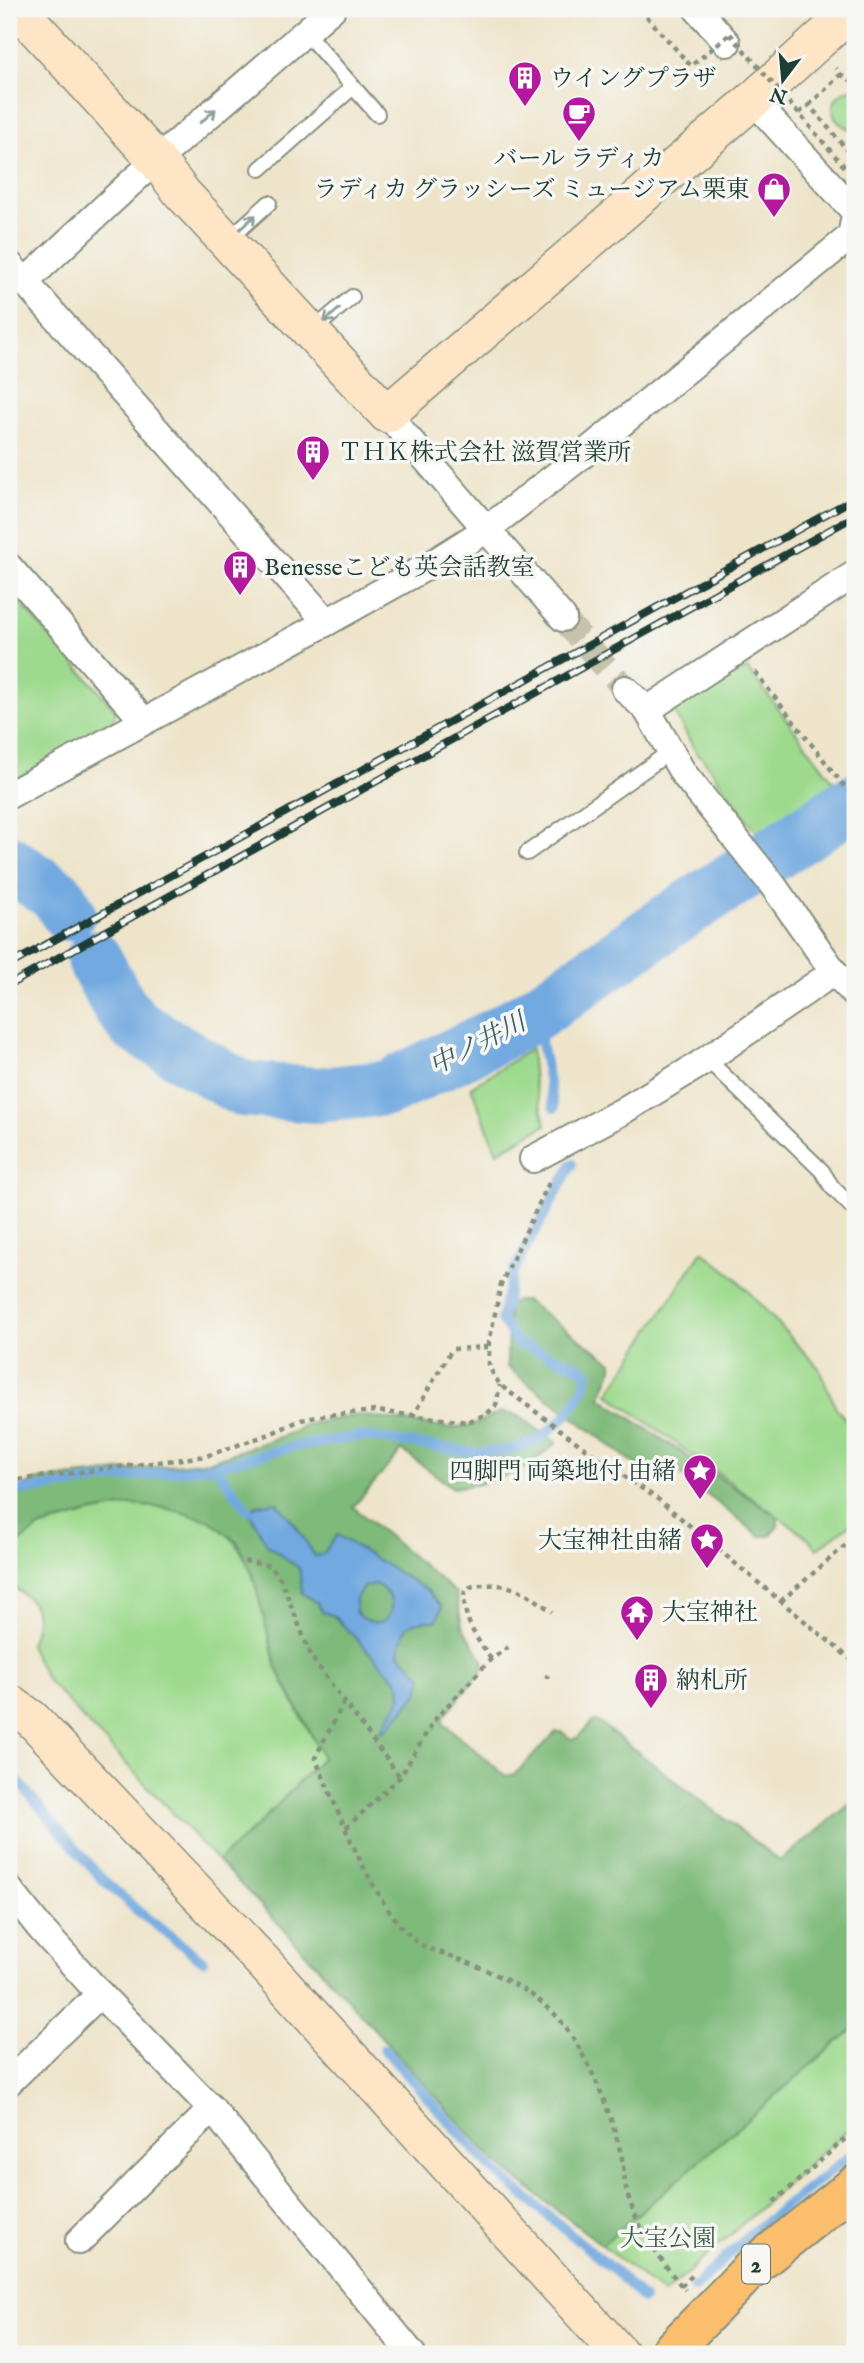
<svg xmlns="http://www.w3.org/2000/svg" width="864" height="2363" viewBox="0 0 864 2363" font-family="'IM FELL English','Noto Serif JP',serif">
<rect width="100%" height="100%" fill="#f6f6f2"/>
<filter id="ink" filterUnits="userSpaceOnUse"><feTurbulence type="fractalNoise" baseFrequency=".0143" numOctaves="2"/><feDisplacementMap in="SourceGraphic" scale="14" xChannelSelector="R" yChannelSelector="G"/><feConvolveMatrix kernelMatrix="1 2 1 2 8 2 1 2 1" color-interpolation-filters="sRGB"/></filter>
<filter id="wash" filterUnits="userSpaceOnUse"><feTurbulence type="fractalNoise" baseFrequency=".00686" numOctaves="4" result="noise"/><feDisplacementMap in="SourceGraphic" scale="28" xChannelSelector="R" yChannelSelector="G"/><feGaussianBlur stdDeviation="1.57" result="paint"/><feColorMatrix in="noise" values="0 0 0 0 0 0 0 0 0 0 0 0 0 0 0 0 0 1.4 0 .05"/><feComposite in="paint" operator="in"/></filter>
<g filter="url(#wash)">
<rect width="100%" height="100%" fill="#eee4ca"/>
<!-- green -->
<g fill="#9eda8e" stroke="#5e8c61" stroke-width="2">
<path d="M851 89H855V129C828 127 825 96 851 89Z"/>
<path d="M9 590 116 710 112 725 9 783Z"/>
<path d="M748 669 840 790 762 839 701 756H698L673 710 722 677Z"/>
<path d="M531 1049 534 1083 546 1125 497 1152 471 1087Z"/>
<path d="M702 1251 735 1277 819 1368 836 1408 855 1431V1521L817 1549 808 1538 608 1394Z"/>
<path d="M132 1505C155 1507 190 1509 210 1521 262 1551 259 1616 277 1667 287 1695 309 1729 323 1757L259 1824 218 1861 46 1679 29 1645C42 1617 38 1599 9 1585V1550L39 1528 89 1513Z"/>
<path d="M855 2027V2123L664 2294 602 2245Z"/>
</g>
<!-- forest -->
<g fill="#7eba79" stroke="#4e7c56" stroke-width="2">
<path d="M517 1301H526L612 1362C614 1375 603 1385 601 1398L778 1517V1526L770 1536H760L675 1470 645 1472 507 1367 508 1308 509 1304Z"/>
<path d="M501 1412 519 1416 557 1443 521 1471 478 1484 453 1488 402 1450 353 1507 456 1593 462 1626 484 1662 483 1670 444 1716 443 1723 506 1776 514 1775 556 1732H562L571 1739 577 1738 592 1722 597 1721 780 1861 855 1800V2027L602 2245 494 2161 278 1923 218 1861 259 1824 323 1757 277 1668 253 1576 238 1543 209 1520 166 1508 132 1505 89 1513 39 1528 9 1550V1491L39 1480 211 1461 296 1431 304 1425 358 1415 449 1428 470 1426Z"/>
</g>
<!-- water -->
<path fill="#71a9e0" stroke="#48738a" stroke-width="2" fill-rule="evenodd" d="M276 1502 294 1523 315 1556 323 1554 337 1535 428 1591 442 1607 436 1621C407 1620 402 1626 399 1654L423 1677 418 1694 386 1729 379 1733 401 1698 400 1684 334 1616 322 1612 317 1603 302 1593 299 1568 268 1546 248 1510 258 1505ZM375 1584C407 1599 387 1641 356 1613V1599L363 1587Z"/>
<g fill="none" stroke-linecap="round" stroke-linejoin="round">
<!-- stream -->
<g stroke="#71a9e0" stroke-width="10">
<path d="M535 1013 554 1108"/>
<path d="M215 1466 292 1447 362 1436 476 1453 508 1450 539 1440 568 1414 584 1388 588 1373 580 1367 517 1343 501 1320 513 1272 572 1164"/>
<path d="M9 1492 215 1466 248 1510"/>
<path d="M9 1771 100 1877 139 1912 203 1961"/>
<path d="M384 2049 490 2167 616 2272 643 2299"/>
<path d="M694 2288 753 2232 855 2152"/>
</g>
<!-- river -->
<g stroke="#71a9e0" stroke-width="56">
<path d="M9 863 58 896 68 913"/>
<path d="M94 959 119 1005 134 1025 242 1089 317 1095 388 1088 493 1037 535 1013 669 921 855 801"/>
</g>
</g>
</g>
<g filter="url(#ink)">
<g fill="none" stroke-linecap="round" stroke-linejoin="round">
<!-- street-tunnel -->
<path stroke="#c5c3ac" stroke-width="26" stroke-dasharray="26 13" stroke-linecap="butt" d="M563 618 625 689"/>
<!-- lane casing -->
<g stroke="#86907f" stroke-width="18">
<g id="lane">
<path d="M305 32 377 114"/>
<path d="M260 169 353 87"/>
<path d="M228 240 269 203"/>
<path d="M311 332 352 297"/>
<path d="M527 853 671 751"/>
<path d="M707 1059 822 1171 832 1187 855 1210"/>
</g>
</g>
<!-- street casing -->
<g stroke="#86907f" stroke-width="30">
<g id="street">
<path d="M697 9 727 43"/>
<path d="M753 100 855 212"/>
<path d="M9 264 327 622"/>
<path d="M25 282 135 179 332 9"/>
<path d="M387 414 563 618"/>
<path d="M9 567 143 720"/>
<path d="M625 689 647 710 683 773 772 884 834 972 855 994"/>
<path d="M647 710 855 574"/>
<path d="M9 795 327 622 435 562 487 529 585 453 851 236 855 216"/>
<path d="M533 1159 621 1112 700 1064 834 972"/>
<path d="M9 1889 40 1928 100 1994 212 2109 412 2354"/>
<path d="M9 2082 100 1994"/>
<path d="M79 2241 212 2109"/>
</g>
</g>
<!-- secondary casing -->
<g stroke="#86907f" stroke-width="40">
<g id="secondary">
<path d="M18 9 157 161 182 193 387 414 753 100 854 9"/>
<path d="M9 1703 32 1719 265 1964 620 2354"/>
</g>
</g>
<!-- primary casing -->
<g stroke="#86907f" stroke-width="42">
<path id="primary" d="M668 2354 755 2265 855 2185"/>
</g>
<!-- path -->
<g stroke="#86907f" stroke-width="4.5" stroke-dasharray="5 5" stroke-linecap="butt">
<path d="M840 74 855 83"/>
<path d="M809 105 840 75 836 68"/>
<path d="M799 113 809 105 855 159"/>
<path d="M755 672 844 786 855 795"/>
<path d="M549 1183 501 1284 489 1343V1367L500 1385 602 1461 659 1500 855 1663"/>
<path d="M412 1417 452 1349 489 1347"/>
<path d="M9 1481 206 1456 270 1434 301 1420 327 1415 376 1411 467 1422 487 1414 496 1405 500 1385"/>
<path d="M244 1561 271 1566 281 1580 312 1658 400 1777"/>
<path d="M781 1601 855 1537"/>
<path d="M491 1659C476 1638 461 1617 465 1591 471 1585 477 1585 486 1585 513 1583 531 1595 552 1612"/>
<path d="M546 1678 548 1675"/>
<path d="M344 1702 315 1758C338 1810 374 1908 417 1942 428 1950 444 1953 456 1958 495 1973 542 1993 566 2028 592 2065 610 2110 621 2154 624 2167 624 2182 628 2196 639 2231 662 2263 685 2290"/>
<path d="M346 1828 400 1777 435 1719 491 1659 510 1646"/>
<path d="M774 2202 855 2130"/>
<path d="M681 2286 695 2273"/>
</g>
<!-- lane -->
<use href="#lane" stroke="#fff" stroke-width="14"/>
<!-- street -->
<use href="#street" stroke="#fff" stroke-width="26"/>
<!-- secondary -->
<use href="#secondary" stroke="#fde5c5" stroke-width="37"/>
<!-- primary -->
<use href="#primary" stroke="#fabe6d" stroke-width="38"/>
<!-- rail casing -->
<g stroke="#1f3d34" stroke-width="8">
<g id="rail">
<path d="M9 965 855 498"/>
<path d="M9 985 855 516"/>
</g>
</g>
<!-- rail -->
<use href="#rail" stroke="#f6f6f2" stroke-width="5" stroke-dasharray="16" stroke-linecap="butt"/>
<!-- path-bridge -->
<g stroke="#86907f" stroke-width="4.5" stroke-dasharray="5 5" stroke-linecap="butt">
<path d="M640 9 691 66 730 34"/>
<path d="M730 34 855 179"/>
</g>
</g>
<!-- one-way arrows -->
<defs><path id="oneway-shaft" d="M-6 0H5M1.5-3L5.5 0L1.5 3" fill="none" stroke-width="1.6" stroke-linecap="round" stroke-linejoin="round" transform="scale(1.75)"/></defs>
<g stroke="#8f9e9a">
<use href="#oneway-shaft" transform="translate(208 116) rotate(-41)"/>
<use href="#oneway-shaft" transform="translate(248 222) rotate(-42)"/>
<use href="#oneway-shaft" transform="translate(332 315) rotate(139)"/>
</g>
</g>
<!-- icons -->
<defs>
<g id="building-pin" transform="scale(1.75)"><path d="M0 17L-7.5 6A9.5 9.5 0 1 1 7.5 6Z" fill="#b5179e" stroke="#f6f6f2"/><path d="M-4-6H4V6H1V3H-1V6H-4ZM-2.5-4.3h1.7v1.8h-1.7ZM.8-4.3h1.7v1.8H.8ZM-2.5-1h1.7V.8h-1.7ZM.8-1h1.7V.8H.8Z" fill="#fff"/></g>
<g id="cafe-pin" transform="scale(1.75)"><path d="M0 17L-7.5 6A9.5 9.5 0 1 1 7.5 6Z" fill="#b5179e" stroke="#f6f6f2"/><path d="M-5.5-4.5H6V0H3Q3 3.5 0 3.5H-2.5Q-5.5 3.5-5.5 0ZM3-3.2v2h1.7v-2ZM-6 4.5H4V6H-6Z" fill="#fff"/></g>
<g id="shop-pin" transform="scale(1.75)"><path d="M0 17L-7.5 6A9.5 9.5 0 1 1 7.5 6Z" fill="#b5179e" stroke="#f6f6f2"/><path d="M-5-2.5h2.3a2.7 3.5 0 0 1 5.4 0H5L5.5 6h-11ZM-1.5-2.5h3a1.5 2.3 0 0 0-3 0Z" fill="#fff"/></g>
<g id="sight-pin" transform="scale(1.75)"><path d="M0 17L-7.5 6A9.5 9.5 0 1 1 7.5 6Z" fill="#b5179e" stroke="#f6f6f2"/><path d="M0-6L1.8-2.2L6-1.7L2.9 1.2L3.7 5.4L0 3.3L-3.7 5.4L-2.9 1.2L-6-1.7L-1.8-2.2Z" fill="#fff"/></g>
<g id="temple-pin" transform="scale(1.75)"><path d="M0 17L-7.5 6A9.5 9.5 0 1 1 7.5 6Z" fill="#b5179e" stroke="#f6f6f2"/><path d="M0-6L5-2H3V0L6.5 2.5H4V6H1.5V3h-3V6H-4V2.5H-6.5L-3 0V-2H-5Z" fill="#fff"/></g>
</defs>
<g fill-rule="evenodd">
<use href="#building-pin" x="525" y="78"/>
<use href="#cafe-pin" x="579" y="113"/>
<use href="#shop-pin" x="774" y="189"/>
<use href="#building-pin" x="313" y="452"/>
<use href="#building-pin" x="240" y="567"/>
<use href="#sight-pin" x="700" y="1471"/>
<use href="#sight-pin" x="707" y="1540"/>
<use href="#temple-pin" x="637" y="1612"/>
<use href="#building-pin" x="651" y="1680"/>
</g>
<g text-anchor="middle" stroke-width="7" stroke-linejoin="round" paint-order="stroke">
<!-- shield labels -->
<rect fill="#f6f6f2" stroke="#60746d" stroke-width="2" x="742" y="2244.5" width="28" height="39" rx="5"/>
<g font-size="23" font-weight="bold" fill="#1f3d34">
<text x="756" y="2272">2</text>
</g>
<!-- poi labels -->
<g font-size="24" fill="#1f3d34" stroke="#f6f6f2" text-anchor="start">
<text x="550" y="86">ウイングプラザ</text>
<text x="579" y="166" text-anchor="middle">バール ラディカ</text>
<text x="750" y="197" text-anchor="end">ラディカ グラッシーズ ミュージアム栗東</text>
<text x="338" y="460">ＴＨＫ株式会社 滋賀営業所</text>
<text x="264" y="575">Benesseこども英会話教室</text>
<text x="676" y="1479" text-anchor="end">四脚門 両築地付 由緒</text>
<text x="682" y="1548" text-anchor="end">大宝神社由緒</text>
<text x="662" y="1620">大宝神社</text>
<text x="676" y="1688">納札所</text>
</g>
<!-- park labels -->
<g font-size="24" fill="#385c46" stroke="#f6f6f2">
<text x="668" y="2246">大宝公園</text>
</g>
<!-- water labels -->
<g font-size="26" font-style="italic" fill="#385d68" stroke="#f6f6f2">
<text transform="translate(477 1043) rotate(-27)" y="9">中ノ井川</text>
</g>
</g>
<!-- margin -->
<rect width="864" height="2363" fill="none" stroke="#f6f6f2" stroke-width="35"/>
<!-- north arrow -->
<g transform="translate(783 80) rotate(196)" stroke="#f6f6f2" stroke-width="5" paint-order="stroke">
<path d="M0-5L12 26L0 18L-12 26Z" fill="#1f3d34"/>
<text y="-10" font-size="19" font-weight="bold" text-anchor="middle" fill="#1f3d34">N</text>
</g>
</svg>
